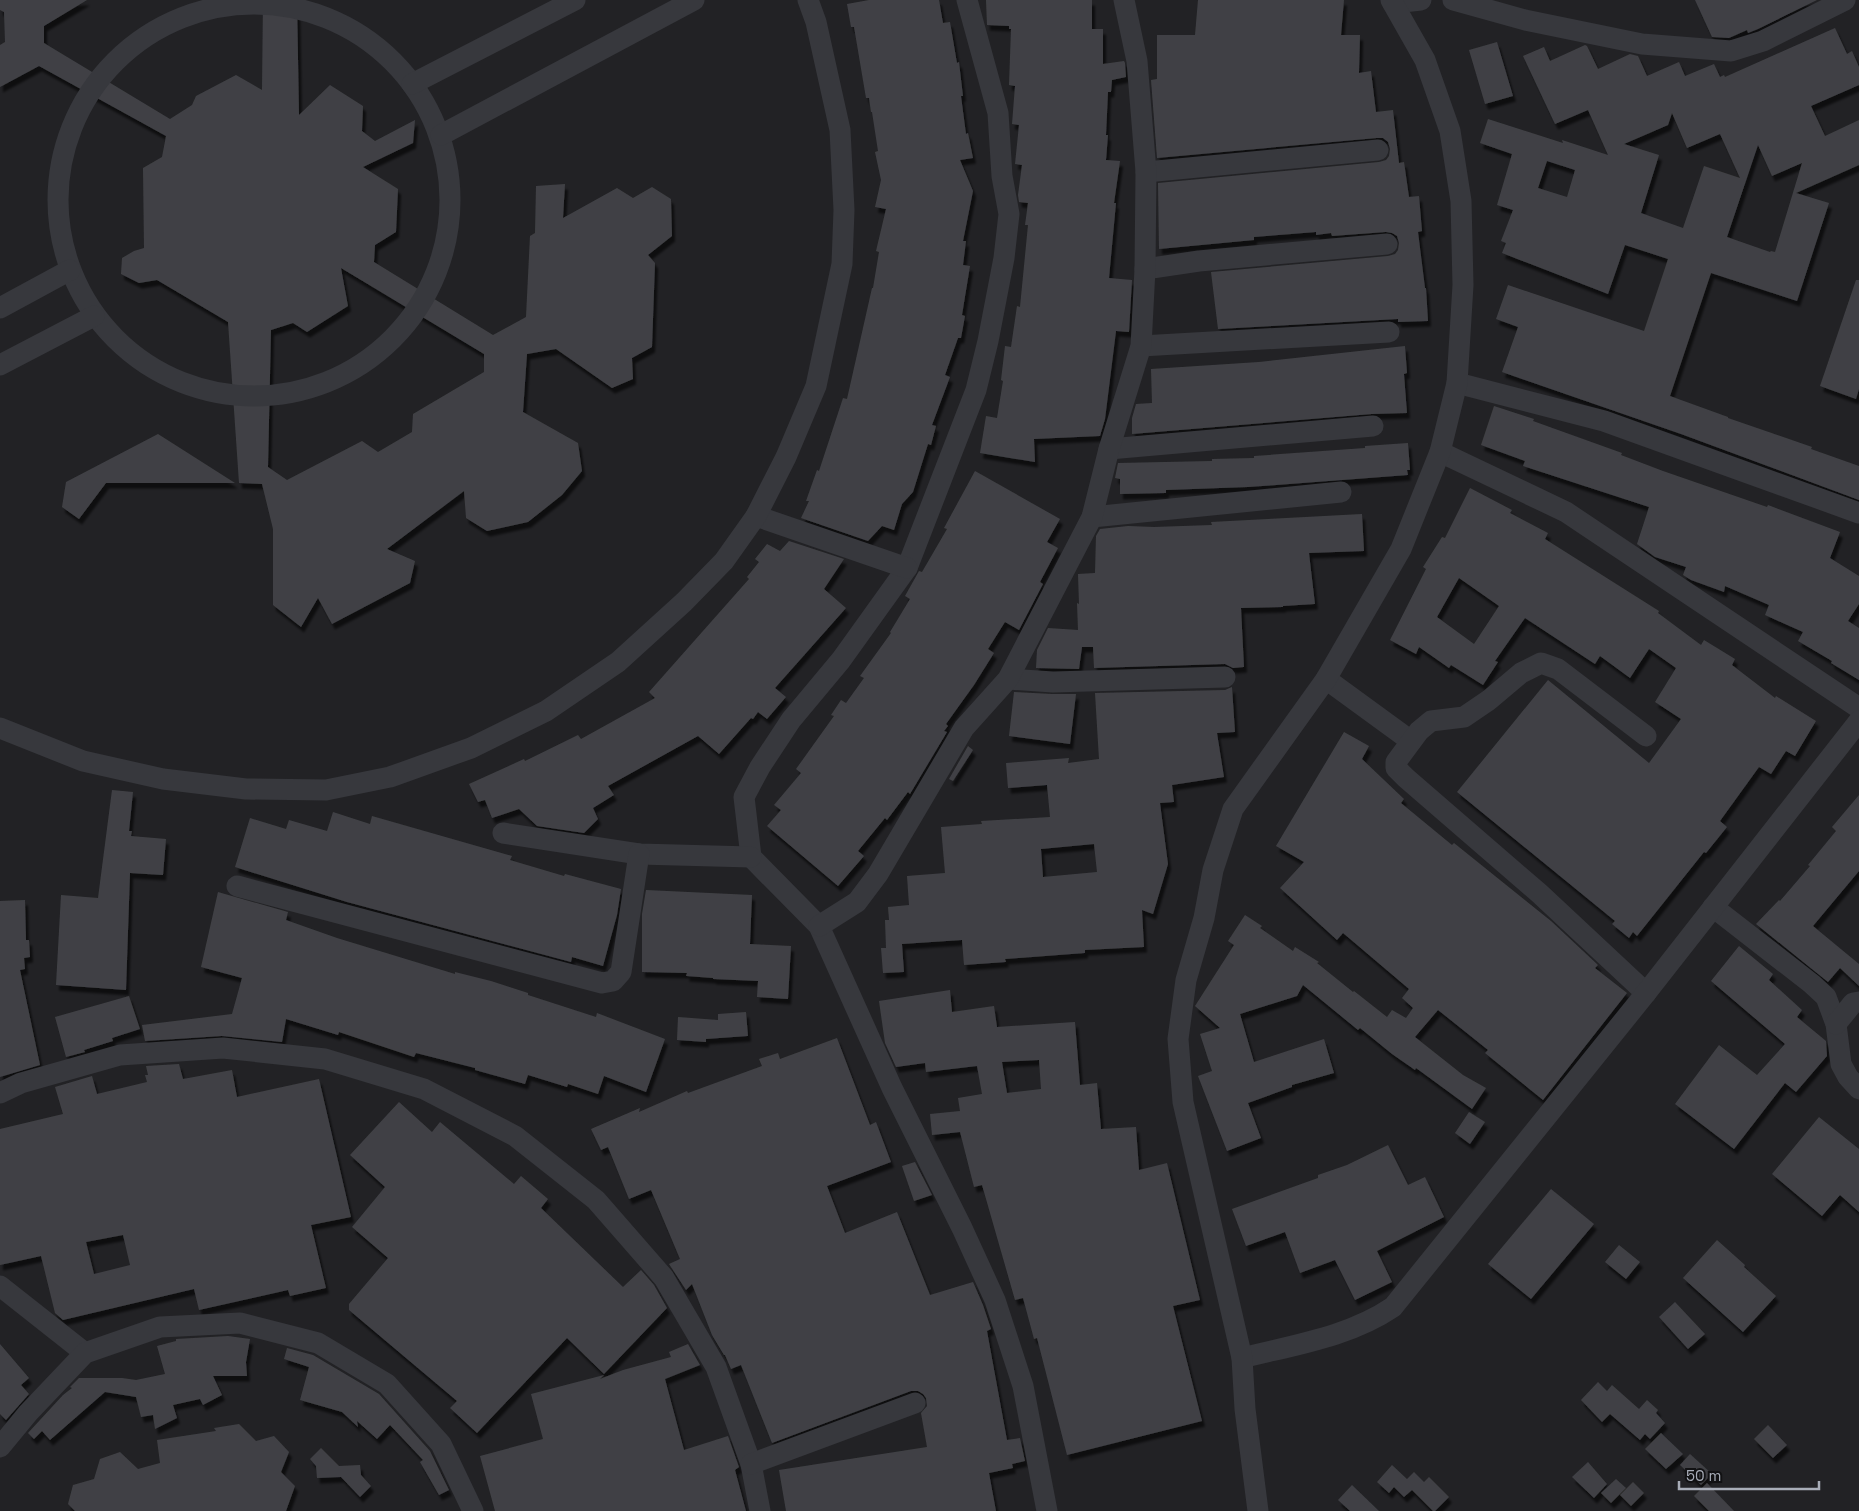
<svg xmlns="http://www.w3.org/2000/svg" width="1859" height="1511" viewBox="0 0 1859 1511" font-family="'Space Grotesk',sans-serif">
<defs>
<filter id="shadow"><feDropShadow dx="3" dy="5.5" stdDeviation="1" flood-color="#0009"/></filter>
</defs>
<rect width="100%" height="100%" fill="#161618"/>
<!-- built -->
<rect fill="#222225" x="0" y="0" width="1859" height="1511"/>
<!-- building -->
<g fill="#404145" fill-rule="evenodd" filter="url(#shadow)">
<path d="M0 0H87L44 26V43L170 119 192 105 196 96 236 75 262 90 263 0H297L299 115 330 85 363 106 362 131 375 141 415 120 413 143 363 167 398 189 396 232 375 245 374 262 493 335 526 317 530 236 535 233 536 186 565 184 563 218 617 188 633 198 652 187 671 199 672 236 648 255 655 263 652 347 632 358 633 379 612 388 556 349 527 354 523 412 578 443 582 471 562 495 528 522 487 531 466 518 464 491 387 549 415 561 410 583 332 624 318 598 301 627 273 605V529L262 484 239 483 228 322 157 280 139 283 121 274 122 258 134 251 144 248 143 168 162 157 166 136 39 66 0 87V45L5 42 4 12 0 10ZM341 268 484 354V372L413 414 412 432 378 452 362 441 287 480 268 467 271 330 293 323 307 332 348 306Z"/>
<path d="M869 0H939L943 23 950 22 957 63 959 62 963 96H961L966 134 968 133 973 158 960 160 973 191 963 241H966L963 265 970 266 962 315 965 316 961 338H958L945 375 950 377 932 425 936 426 931 445 928 444 913 492 902 504 894 530 882 526 868 541 801 518 809 501H806L817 470 819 471 843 398 847 399 872 288H873L879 252 876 251 886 209 875 207 881 180 875 152 878 151 872 112H871L869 98H866L854 27H851L847 4Z"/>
<path d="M986 0H1092V29H1103V64L1124 61 1125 63 1126 77 1112 80 1111 92H1108L1106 135H1108L1106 160 1120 161 1114 203H1116L1109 278 1132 280 1129 332 1116 331 1105 419 1100 436 1034 439 1035 462 980 453 986 416 997 418 1003 381 1001 380 1005 346 1011 347 1017 306 1020 307 1028 225H1025L1028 203 1019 202 1018 195 1022 165 1015 164 1019 125 1012 124 1015 86 1009 85 1011 29H1009V26L987 25Z"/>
<path d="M1198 0H1344L1341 35H1360L1359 73 1371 71 1376 112 1393 110 1399 163 1404 162 1409 197 1419 196 1422 231 1418 232 1425 288H1426L1428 321 1398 322V319L1218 329 1211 272 1388 256 1395 254 1398 250 1399 243 1397 236 1392 233 1386 232 1332 236 1331 233 1316 235V232L1254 237V240L1159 249 1158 183 1379 162 1386 160 1389 156 1390 149 1388 142 1383 138H1377L1157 158 1151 80 1157 79V35H1195Z"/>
<path d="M1695 0H1817L1758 29 1748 33 1747 30 1729 38 1712 37Z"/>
<path d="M1835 28 1847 54 1852 51 1859 67V85L1811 106 1825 136 1859 120V165L1796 193 1829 203 1797 301 1711 273 1670 396 1728 417V418L1812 447 1811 449 1859 466V500L1681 434 1502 372 1518 327 1496 319 1508 285 1644 331 1668 259 1625 245 1608 294 1502 253 1506 243 1501 241 1513 210 1497 205 1512 154 1480 143 1488 119 1563 143 1562 140 1608 155 1588 110 1555 124 1523 56 1544 47 1550 61 1585 45 1587 46 1598 69 1630 54 1638 56 1647 76 1679 62 1685 76 1714 64 1720 77 1724 75 1725 77ZM1672 113 1687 148 1720 134 1740 178 1704 166 1683 228 1641 213 1659 155 1624 144 1668 125ZM1758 145 1772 176 1802 163 1775 252 1771 251 1770 252 1727 237ZM1547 161 1575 170 1567 197 1538 188Z"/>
<path d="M1497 42 1513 96 1485 104 1469 50Z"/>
<path d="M1856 280H1859V389L1856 399 1820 386Z"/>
<path d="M1405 346 1407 373 1404 374 1407 413 1372 414 1132 434V418L1136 404 1152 403 1151 369 1259 362Z"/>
<path d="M1494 406 1534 419 1533 421 1622 453 1621 455 1663 471 1767 507 1768 505 1840 532 1830 558 1859 576V604L1848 621 1859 628V680L1831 663 1832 661 1798 641 1803 632 1765 615 1769 605 1725 586 1724 592 1691 580 1683 575 1686 567 1655 557 1637 544 1649 507 1523 466 1525 461 1481 445Z"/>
<path d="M158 434 235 483H106L79 519 62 507 66 482Z"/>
<path d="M1408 443 1410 470H1407L1408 475 1248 487 1166 490V493L1120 494V479L1115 478 1118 463 1212 461V459L1254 458V456L1365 448V446Z"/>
<path d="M975 471 1060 519 1047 542 1058 548 1040 582 1043 584 1019 630 1005 622 988 649 994 653 974 685 946 724 948 726 944 731 947 732 910 794 908 792 887 820 885 818 858 851 864 856 838 886 767 826 781 810 774 805 801 773 796 769 834 716 831 715 841 700 846 703 864 678 860 676 891 633 890 632 910 599 905 596 919 571 922 572 947 529 944 528Z"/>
<path d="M1470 488 1512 510 1510 513 1548 533 1545 539 1659 611 1658 613 1701 645 1704 640 1735 659 1732 665 1775 698 1776 696 1816 721 1795 756 1786 751 1771 774 1759 767 1720 821 1727 827 1706 853 1704 852 1637 936 1633 932 1629 938 1612 924 1615 921 1457 792 1548 680 1649 763 1681 719 1655 702 1676 668 1649 649 1630 678 1600 656 1595 664 1525 618 1495 661 1498 662 1483 685 1451 665 1449 668 1419 647 1416 654 1390 640 1426 569 1423 567 1442 537 1445 538ZM1459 578 1499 606 1474 644 1437 617Z"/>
<path d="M1362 514 1364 551 1309 553 1315 604 1283 606V607L1241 608 1244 667 1233 668 1225 664 1094 668 1093 647H1082L1079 669 1036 668 1037 650 1048 628 1078 630 1077 603 1079 604 1078 574 1095 573 1096 536 1100 529 1128 526 1154 527 1212 525 1211 522Z"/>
<path d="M789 541 844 559 824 589 846 608 775 688 786 697 767 719 758 712 753 719 751 718 719 754 698 736 608 786 614 795 593 808 598 819 584 833 537 826 519 809 492 818 485 800 478 802 469 784 524 759 525 761 578 735 581 739 655 698 649 692 749 579 747 577 759 562 755 559 767 544 780 551Z"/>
<path d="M1232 687 1235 732 1217 733 1224 777 1172 785 1174 802 1160 803 1168 864 1153 914 1142 910 1144 947 1085 950V953L1005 959 1006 962 964 965 962 940 902 944 904 972 883 973 881 948H886L885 920H889L888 907 909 905 907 876 945 873 941 827 982 824 981 821 1050 817 1047 785 1008 788 1006 763 1069 758 1068 763 1099 759 1095 693 1225 690ZM1094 844 1097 872 1043 877 1041 849Z"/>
<path d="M1014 692 1052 694H1076L1070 744 1009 736Z"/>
<path d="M1344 732 1369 746 1362 759 1404 799 1401 803 1452 845 1454 843 1551 921 1598 965 1595 968 1627 993 1543 1100 1485 1053 1488 1050 1438 1010 1415 1037 1463 1075 1486 1088 1472 1109 1416 1068 1415 1070 1392 1054 1360 1028 1358 1030 1303 985 1297 996 1240 1014 1254 1062 1324 1039 1334 1073 1292 1085V1087L1248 1103 1261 1138 1227 1151 1198 1076 1212 1071 1200 1034 1220 1028 1195 1006 1234 945 1228 941 1245 915 1262 926 1260 928 1293 951 1295 947 1319 962 1317 963 1353 992 1354 991 1387 1017 1392 1010 1406 1018 1413 1008 1402 998 1409 989 1343 933 1337 940 1280 888 1304 862 1276 846Z"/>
<path d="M968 746 973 750 953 781 949 779Z"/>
<path d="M112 790 133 792 129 831H132L131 836 166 839 163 875 130 873 126 990 56 985 61 895 98 898Z"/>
<path d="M1859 795V871L1813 926 1859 964V986L1840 968 1828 982 1756 924 1779 900 1780 901 1810 866 1808 865 1836 831 1832 827Z"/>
<path d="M333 812 370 824 372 816 512 856 510 860 564 876 565 874 621 889 617 915 603 966 572 957 571 962 347 902 235 867 250 818 286 829 289 820 327 831Z"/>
<path d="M646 890 752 895 750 944 791 946 788 999 757 997 758 981 713 979V978L686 976 687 973 642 972V914Z"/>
<path d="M218 892 288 912 286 920 337 938 455 974V972L491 981 528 993V995L596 1017 597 1013 665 1039 646 1092 604 1076 598 1094 568 1084 567 1087 528 1075 525 1084 475 1070V1068L416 1053 414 1057 339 1032 338 1035 286 1019 282 1042 222 1036 145 1041 142 1025 232 1014 242 978 201 967Z"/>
<path d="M25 900 26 940H29L30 957 24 958 25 969 20 970 40 1065 0 1077V901Z"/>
<path d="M1739 946 1773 974 1769 980 1802 1010 1797 1017 1826 1041 1827 1056 1796 1092 1785 1083 1734 1149 1675 1104 1719 1045 1757 1075 1785 1044 1711 981Z"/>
<path d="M950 990 952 1012 994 1006 997 1027 1075 1022 1080 1085 1097 1083 1101 1129 1136 1127 1139 1170 1167 1163 1200 1300 1173 1306 1202 1421 1067 1455 1037 1338 1034 1339 1023 1298 1015 1300 982 1185 974 1187 960 1132 932 1135 930 1114 960 1111 958 1098 982 1094 977 1066 926 1072 925 1063 896 1067 885 1043 879 1001ZM1039 1060 1041 1089 1007 1093 1002 1062Z"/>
<path d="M129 996 140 1029 112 1038 113 1041 84 1050 85 1052 66 1057 55 1017Z"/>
<path d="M746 1012 748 1036 706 1039V1042L677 1040 678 1017 718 1020V1014Z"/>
<path d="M837 1038 870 1125 876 1122 891 1162 827 1186 845 1233 897 1212 930 1295 973 1282 983 1305 991 1329 987 1331 1007 1440 1020 1438 1025 1461 1012 1464 1013 1468 989 1473 996 1511H786L779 1470 927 1447 921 1413 927 1406 926 1398 923 1394 918 1391H911L772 1443 741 1365 731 1369 725 1355H724L712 1335 692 1284 686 1290 669 1264 680 1259 651 1190 629 1199 608 1147 601 1150 591 1129 640 1108 639 1112 687 1091 688 1093 762 1066 759 1059 778 1053 780 1059Z"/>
<path d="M179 1064 183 1079 232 1070 237 1097 319 1079 351 1217 311 1225 326 1288 290 1296 288 1290 199 1310 194 1289 63 1320 55 1313 41 1256 0 1265V1129L63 1114 55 1087 92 1076 97 1094 147 1082 145 1075H148L146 1066ZM123 1235 130 1265 94 1274 86 1242Z"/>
<path d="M399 1102 432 1132 440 1122 514 1184 521 1176 548 1199 541 1208 623 1287 641 1270 654 1285 667 1308 604 1374 567 1338 477 1433 450 1408 457 1401 349 1310V1304L388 1258 352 1227 385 1187 350 1155Z"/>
<path d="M1469 1112 1485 1122 1470 1144 1455 1133Z"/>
<path d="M1819 1117 1859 1149V1212L1840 1195 1822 1216 1772 1174Z"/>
<path d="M1388 1145 1408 1185 1425 1177 1444 1217 1377 1251 1392 1282 1355 1300 1335 1260 1300 1273 1285 1232 1246 1246 1232 1209 1318 1178V1175L1347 1165Z"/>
<path d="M915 1162 932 1195 914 1201 902 1166Z"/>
<path d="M1551 1189 1594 1224 1531 1299 1488 1264Z"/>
<path d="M1717 1240 1745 1265 1744 1267 1776 1296 1743 1332 1683 1278Z"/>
<path d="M1619 1245 1640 1262 1626 1279 1605 1262Z"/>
<path d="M1675 1302 1705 1334 1688 1349 1659 1317Z"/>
<path d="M228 1336 250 1339 246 1362 247 1376H213L222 1395 203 1405 200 1399 173 1405 177 1418 155 1429 153 1415 141 1417 136 1397 105 1392 50 1440 42 1431 34 1439 28 1433 63 1395 72 1388 70 1387 79 1378H122L136 1380 165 1374 157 1346 176 1341V1339Z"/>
<path d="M0 1344 29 1378 21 1385 29 1394 6 1420 0 1414Z"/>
<path d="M688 1344 700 1365 665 1379 684 1450 728 1436 739 1467 735 1470 746 1511H495L480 1456 543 1439 531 1394 604 1375 600 1379 623 1370 671 1357 669 1352Z"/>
<path d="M287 1348 313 1355 379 1394 430 1451 449 1490 439 1495 420 1462 423 1460 390 1425 377 1439 357 1421 358 1427 342 1412 300 1400 309 1367 284 1359Z"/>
<path d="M1598 1382 1607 1391 1612 1385 1639 1409 1647 1400 1658 1410 1656 1413 1665 1423 1650 1439 1645 1434 1640 1440 1610 1414 1602 1422 1581 1400Z"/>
<path d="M239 1424 256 1441 274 1436 289 1452 281 1472 295 1486 286 1511H75L68 1504 73 1485 94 1479 100 1459 120 1452 138 1469 160 1463 157 1440 216 1431 214 1428Z"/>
<path d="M1768 1425 1787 1445 1773 1458 1754 1439Z"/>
<path d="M1661 1433 1683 1454 1666 1469 1645 1449Z"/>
<path d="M321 1448 339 1466 360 1465 361 1475 371 1486 360 1497 341 1477 317 1478 316 1466 310 1459Z"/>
<path d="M1690 1454 1712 1474 1701 1485 1680 1465Z"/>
<path d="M1588 1462 1607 1484 1594 1498 1572 1477Z"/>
<path d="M1392 1465 1407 1479 1414 1472 1424 1482 1429 1477 1449 1497 1435 1511H1433L1412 1490 1404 1497 1394 1487 1389 1493 1377 1482Z"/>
<path d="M1616 1479 1626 1488 1611 1503 1601 1493Z"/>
<path d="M1633 1482 1644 1493 1631 1506 1620 1495Z"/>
<path d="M1707 1483 1734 1511H1709L1694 1496Z"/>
<path d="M1352 1485 1379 1511H1350L1338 1500Z"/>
</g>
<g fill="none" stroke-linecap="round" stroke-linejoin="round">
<!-- minor -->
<g stroke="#37383d" stroke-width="21">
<path d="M967 0 998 113 1002 176 1009 214 1004 258 988 341 976 390 907 568 841 660 791 720 760 767 744 797 751 857 819 926 892 1088 962 1228 995 1300 1023 1386 1047 1511"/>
<path d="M1453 0 1525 20 1642 44 1731 51 1763 41 1845 0"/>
<path d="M1393 3 1421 0"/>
<circle cx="254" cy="200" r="196"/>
<path d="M412 84 575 0"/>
<path d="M441 135 694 0"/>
<path d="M1146 172 1378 150"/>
<path d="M1145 269 1199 261 1387 244"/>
<path d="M0 308 70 270"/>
<path d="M1141 346 1389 332"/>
<path d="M0 365 94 316"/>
<path d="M1457 383 1604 421 1859 513"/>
<path d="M1109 449 1373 426"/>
<path d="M1440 452 1566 512 1859 708"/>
<path d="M756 516 907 568"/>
<path d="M1092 517 1341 492"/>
<path d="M1008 679 1053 682 1225 677"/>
<path d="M1326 679 1411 741"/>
<path d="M0 728 83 761 163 779 246 789 326 790 390 777 471 748 546 711 618 662 684 602 724 561 756 516 786 457 816 386 842 264 844 210 840 130 816 22 808 0"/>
<path d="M1646 736 1558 669 1541 663 1521 673 1489 700 1464 717 1431 721 1419 731 1396 762V768L1406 778 1539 893 1646 993"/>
<path d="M503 833 639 854 751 857"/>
<path d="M237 886 602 983 613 981 621 972 639 854"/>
<path d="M1713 907 1812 984 1826 997 1836 1024 1841 1064 1848 1077 1859 1089"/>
<path d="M819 926 857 902 878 874 964 728 1008 679 1092 517 1109 449 1141 346 1145 269 1146 172 1137 61 1124 0"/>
<path d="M1836 1024 1853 1003 1859 1002"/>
<path d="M0 1093 21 1083 120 1055 223 1048 325 1059 424 1089 515 1136 596 1200 664 1278 716 1367 751 1464 760 1511"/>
<path d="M0 1286 85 1353"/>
<path d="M1242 1358C1293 1345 1349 1337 1393 1307L1646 993 1859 721"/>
<path d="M0 1447 28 1413 85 1353 160 1327 240 1323 318 1343 387 1384 441 1444 473 1511"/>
<path d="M751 1464 915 1403"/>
<path d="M1258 1511 1245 1409 1242 1358 1183 1102 1178 1039 1186 980 1204 918 1213 870 1233 809 1326 679 1401 549 1440 452 1457 383 1463 285 1461 201 1450 131 1425 60 1391 0"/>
</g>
</g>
<!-- scale -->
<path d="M1679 1481v8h140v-8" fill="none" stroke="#a8adb8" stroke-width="2.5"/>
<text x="1686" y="1481" font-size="15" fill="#a8adb8" stroke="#111113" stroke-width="4" paint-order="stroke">50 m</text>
</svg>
